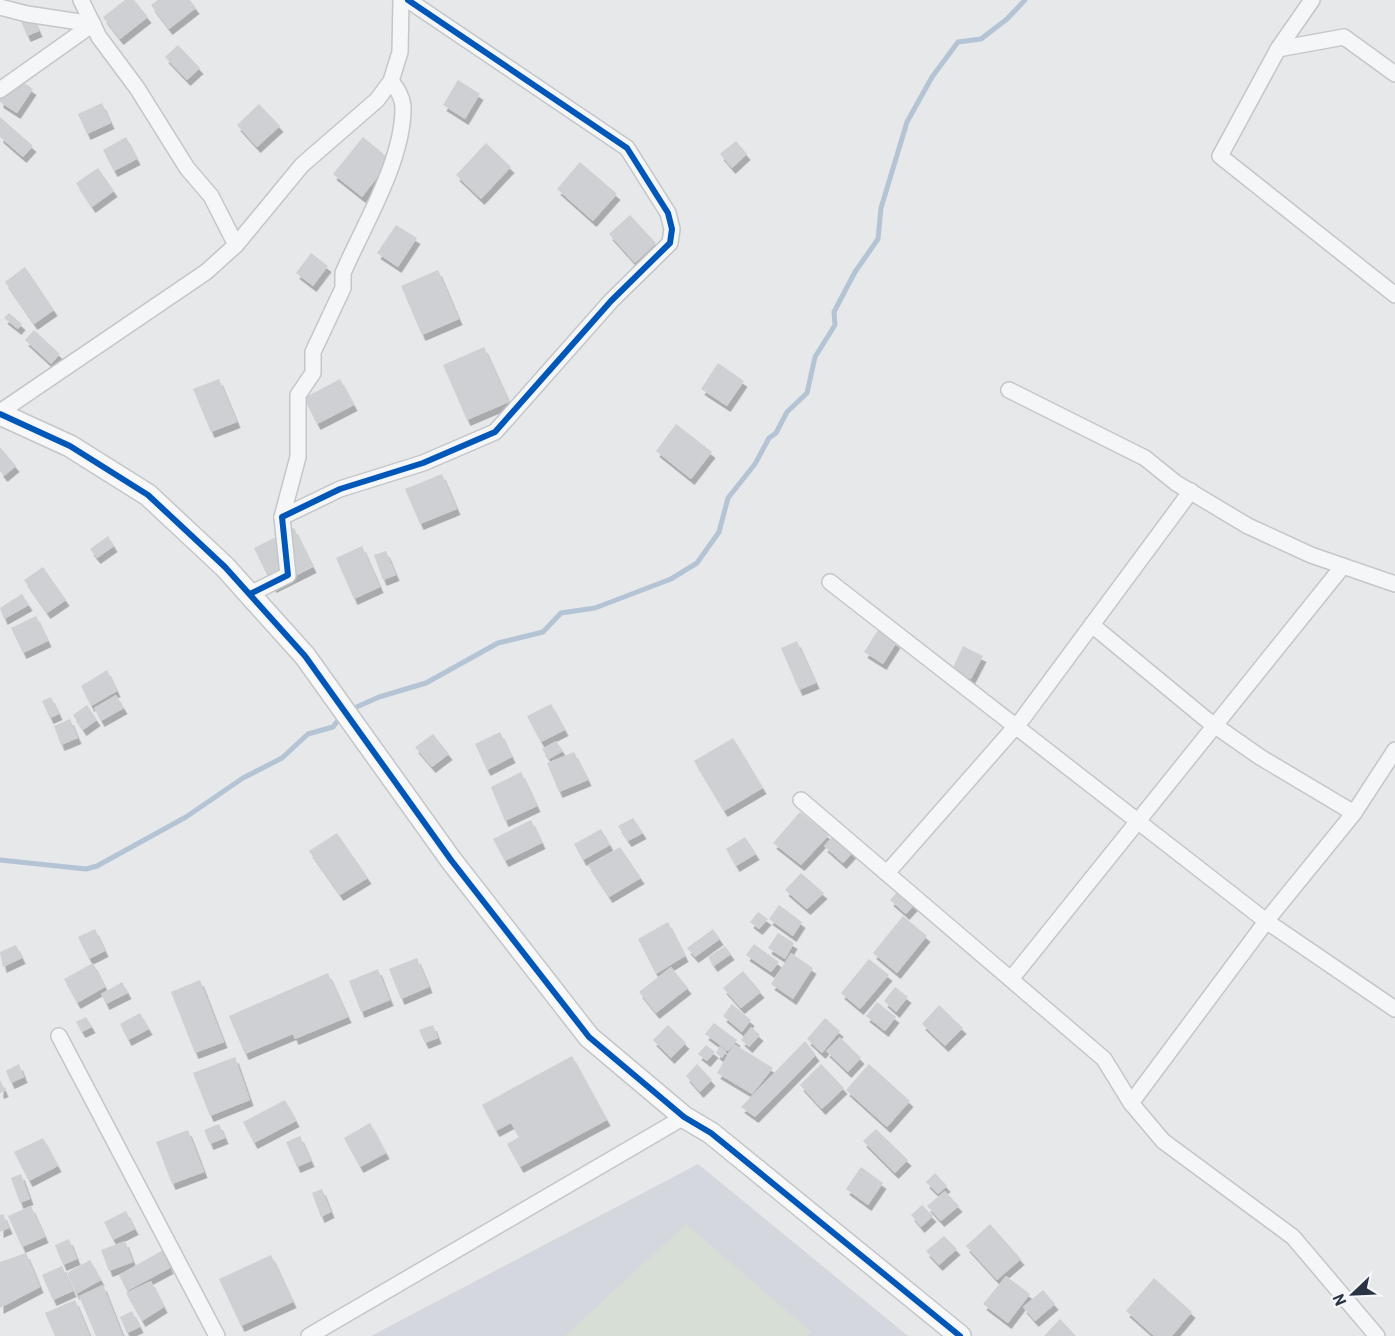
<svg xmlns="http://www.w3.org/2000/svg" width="1395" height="1336" viewBox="0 0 1395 1336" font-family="Barlow,sans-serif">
<defs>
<filter id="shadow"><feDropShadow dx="3.5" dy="6" stdDeviation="0" flood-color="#0004"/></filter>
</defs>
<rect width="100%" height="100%" fill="#e6e8ea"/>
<!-- built -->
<path fill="#d4d7dd" d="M698 1164 908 1336H371Z"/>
<!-- park -->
<path fill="#d6ded6" d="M686 1224 811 1332 807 1336H565Z"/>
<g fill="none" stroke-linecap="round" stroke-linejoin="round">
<!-- stream -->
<g stroke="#b4c4d5" stroke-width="5">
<path d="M350 710 379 697 426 683 498 643 543 632 561 613 595 608 671 579 697 563 719 532 728 498 755 464 769 438 776 433 787 412 807 393 815 357 835 325 834 312 855 272 878 239 881 208 907 122 932 77 958 42 981 39 1007 19 1025 0"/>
<path d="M0 860 86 869 97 866 186 817 243 778 282 758 308 734 333 727 342 715"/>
</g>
</g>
<!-- building -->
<g fill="#ced0d3" filter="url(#shadow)">
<path d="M125 0H134L148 17 120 39 103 17Z"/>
<path d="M158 0H190L196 8 169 29 151 5Z"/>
<path d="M28 6 39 31 27 36 17 11Z"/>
<path d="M178 45 200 68 187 80 165 57Z"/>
<path d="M14 76 33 89 17 113 0 102V97Z"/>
<path d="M458 80 480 94 465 119 443 105Z"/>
<path d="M102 103 111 123 87 134 78 114Z"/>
<path d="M259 104 280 126 257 147 237 125Z"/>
<path d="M0 117 33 146 23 157 0 137Z"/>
<path d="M126 137 137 159 114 171 103 150Z"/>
<path d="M363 137 391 160 362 197 333 174Z"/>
<path d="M736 141 747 154 732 168 720 154Z"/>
<path d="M486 143 511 167 481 199 456 175Z"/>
<path d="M580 162 617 194 593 221 557 189Z"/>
<path d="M98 168 114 191 92 207 76 183Z"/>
<path d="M630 215 656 243 635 263 609 234Z"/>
<path d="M396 225 417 238 398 267 377 253Z"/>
<path d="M311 253 328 266 313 286 296 273Z"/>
<path d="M25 267 54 310 34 324 5 282Z"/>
<path d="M438 270 459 319 422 335 401 286Z"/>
<path d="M9 313 22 324 18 329 4 318Z"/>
<path d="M34 330 60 354 51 364 25 340Z"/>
<path d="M484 347 509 402 467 420 443 365Z"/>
<path d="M718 363 744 381 727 406 701 389Z"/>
<path d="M219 379 237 422 211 432 193 389Z"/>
<path d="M340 379 354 405 317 424 304 398Z"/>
<path d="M676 424 712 452 691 479 656 451Z"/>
<path d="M0 447 16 466 4 476 0 471Z"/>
<path d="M442 474 457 509 420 524 405 489Z"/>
<path d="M294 528 313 567 273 587 254 548Z"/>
<path d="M108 536 114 546 97 558 90 549Z"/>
<path d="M362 546 380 587 354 599 336 558Z"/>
<path d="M386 551 396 575 383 580 374 555Z"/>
<path d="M43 567 66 600 47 613 24 580Z"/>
<path d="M22 594 29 605 4 619 0 608Z"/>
<path d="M36 616 48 641 23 653 11 628Z"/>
<path d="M878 630 897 642 883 664 864 652Z"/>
<path d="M797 641 816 683 799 690 781 648Z"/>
<path d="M963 646 983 656 971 679 952 670Z"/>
<path d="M107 670 117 691 91 706 81 686Z"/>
<path d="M116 695 124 708 101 721 94 708Z"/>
<path d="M51 697 59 714 50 718 42 701Z"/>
<path d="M551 704 565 730 541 742 527 716Z"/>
<path d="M87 705 97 720 83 730 73 715Z"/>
<path d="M70 719 78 738 61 745 54 726Z"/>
<path d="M500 732 512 757 487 770 475 744Z"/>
<path d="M433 734 449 754 432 767 415 747Z"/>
<path d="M733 738 763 788 724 811 694 761Z"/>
<path d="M556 741 563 751 549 759 542 749Z"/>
<path d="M574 752 588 780 559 792 547 763Z"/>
<path d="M521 772 537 806 505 821 491 787Z"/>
<path d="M800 812 829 835 801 865 773 843Z"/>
<path d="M633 818 643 833 628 841 618 826Z"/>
<path d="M531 820 542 843 505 861 493 839Z"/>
<path d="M601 829 610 845 583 860 574 844Z"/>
<path d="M337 833 368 878 340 895 309 851Z"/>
<path d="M835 834 854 851 843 863 824 846Z"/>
<path d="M745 837 756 854 736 866 726 849Z"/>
<path d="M620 847 641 878 609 897 588 865Z"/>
<path d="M801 873 824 893 807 909 785 890Z"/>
<path d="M899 890 915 904 906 914 890 900Z"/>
<path d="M779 905 802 922 793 936 769 919Z"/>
<path d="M758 912 768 919 759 929 750 922Z"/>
<path d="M903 916 927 936 897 973 873 953Z"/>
<path d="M668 922 685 956 656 974 638 939Z"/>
<path d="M95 929 105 951 89 959 78 937Z"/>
<path d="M713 929 720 939 695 957 687 948Z"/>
<path d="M778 933 794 943 785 959 768 948Z"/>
<path d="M754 944 779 962 771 972 746 955Z"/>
<path d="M16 945 22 958 3 967 0 952Z"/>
<path d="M725 946 731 954 714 966 708 957Z"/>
<path d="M791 953 813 968 793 999 771 984Z"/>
<path d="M417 958 429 987 401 999 389 969Z"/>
<path d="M869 959 889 975 860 1009 841 993Z"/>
<path d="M93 963 105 987 77 1003 64 979Z"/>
<path d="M671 967 688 988 656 1013 639 992Z"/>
<path d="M378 969 390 1000 361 1012 349 981Z"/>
<path d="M743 971 761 992 741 1008 723 988Z"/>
<path d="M328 973 348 1017 295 1039 293 1034 245 1054 229 1016Z"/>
<path d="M200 980 224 1042 195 1053 171 992Z"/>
<path d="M122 982 128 993 106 1004 101 994Z"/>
<path d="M895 987 908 997 896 1012 884 1001Z"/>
<path d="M877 1002 896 1017 885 1031 866 1016Z"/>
<path d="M732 1004 751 1020 742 1032 723 1016Z"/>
<path d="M939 1005 963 1028 945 1046 922 1024Z"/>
<path d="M140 1013 149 1029 128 1040 120 1024Z"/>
<path d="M86 1017 92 1027 82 1032 76 1022Z"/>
<path d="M825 1018 840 1031 822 1053 807 1039Z"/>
<path d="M714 1023 737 1040 728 1051 705 1034Z"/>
<path d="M433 1025 438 1038 425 1043 419 1030Z"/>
<path d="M668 1025 686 1043 671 1058 653 1040Z"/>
<path d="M751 1027 760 1035 749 1047 741 1040Z"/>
<path d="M840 1037 861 1058 848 1072 826 1051Z"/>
<path d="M805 1041 816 1055 755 1117 741 1107Z"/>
<path d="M734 1044 773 1068 752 1094 717 1073Z"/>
<path d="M706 1045 715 1052 707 1061 698 1054Z"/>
<path d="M720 1046 726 1051 722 1058 716 1053Z"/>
<path d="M572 1056 607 1120 520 1167 507 1144 519 1137 511 1123 496 1131 482 1105Z"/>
<path d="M235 1057 250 1100 210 1116 193 1073Z"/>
<path d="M19 1064 24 1077 11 1083 6 1071Z"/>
<path d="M697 1064 712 1080 700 1092 686 1076Z"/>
<path d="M821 1064 844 1088 822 1109 800 1085Z"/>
<path d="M869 1064 910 1101 887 1127 846 1090Z"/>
<path d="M0 1080 5 1091 0 1093Z"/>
<path d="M285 1100 296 1121 254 1143 243 1122Z"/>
<path d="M370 1123 386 1153 360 1167 344 1138Z"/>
<path d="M219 1124 225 1138 210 1144 204 1130Z"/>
<path d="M876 1129 908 1160 895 1173 863 1141Z"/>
<path d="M188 1130 204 1172 172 1184 156 1142Z"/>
<path d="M300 1136 311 1161 297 1167 286 1142Z"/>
<path d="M43 1138 58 1166 29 1181 14 1152Z"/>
<path d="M861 1167 883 1183 868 1205 846 1189Z"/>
<path d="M935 1173 947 1186 938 1194 926 1182Z"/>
<path d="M21 1174 30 1199 20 1203 11 1178Z"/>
<path d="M322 1189 331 1212 321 1217 312 1193Z"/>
<path d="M945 1191 959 1206 941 1221 927 1206Z"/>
<path d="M922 1205 933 1216 921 1227 911 1215Z"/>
<path d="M31 1206 45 1237 22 1247 8 1216Z"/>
<path d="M126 1211 135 1229 113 1240 104 1222Z"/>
<path d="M3 1214 9 1228 0 1232V1215Z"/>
<path d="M990 1224 1021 1259 997 1280 966 1246Z"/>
<path d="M944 1236 957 1249 939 1265 926 1251Z"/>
<path d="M69 1239 77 1259 63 1265 55 1245Z"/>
<path d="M125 1241 133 1262 109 1271 101 1250Z"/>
<path d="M163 1250 170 1268 127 1291 119 1275Z"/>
<path d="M26 1253 40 1287 0 1308V1262Z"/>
<path d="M271 1255 293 1302 241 1326 219 1279Z"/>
<path d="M90 1260 101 1280 76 1294 67 1273Z"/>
<path d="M62 1266 73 1291 53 1300 42 1275Z"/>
<path d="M1006 1276 1030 1294 1008 1323 983 1304Z"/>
<path d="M1154 1278 1192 1312 1172 1336H1154L1126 1311Z"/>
<path d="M151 1281 164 1307 142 1321 126 1293Z"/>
<path d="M103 1285 123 1336H96L79 1296Z"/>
<path d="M1043 1290 1055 1304 1035 1321 1023 1307Z"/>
<path d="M75 1300 90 1336H55L45 1313Z"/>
<path d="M132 1311 140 1327 127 1333 120 1317Z"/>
<path d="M1060 1319 1076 1336H1044Z"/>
</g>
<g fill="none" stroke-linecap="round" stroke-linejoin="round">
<!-- street casing -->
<g stroke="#c4c6c8" stroke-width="18">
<g id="street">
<path d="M81 0 99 37 137 88 187 168 211 196 236 245"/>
<path d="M1312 0 1278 49 1220 156 1395 295"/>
<path d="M0 7 27 14 93 24 0 90"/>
<path d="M1278 49 1344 37 1395 74"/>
<path d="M1009 390 1145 458 1176 483 1248 526 1311 555 1395 584"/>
<path d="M0 412 206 272 236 245 302 165 377 100 391 81 400 52 401 0"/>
<path d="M282 517 298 457V395L313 373V352L343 288V273C364 224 404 160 403 106 402 96 397 89 391 81"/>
<path d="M830 582 1266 921 1395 1009"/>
<path d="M250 594 288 575 282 517 340 489 423 463 495 432 611 301 670 243 672 229 668 213 627 148 408 0"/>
<path d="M1092 625 1207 720 1260 757 1354 813"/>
<path d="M801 800 1104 1059 1131 1103 1163 1141 1293 1237 1377 1336"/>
<path d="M887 873 1023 718 1191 491"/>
<path d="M1011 979 1343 566"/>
<path d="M59 1036 217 1336"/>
<path d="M1131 1103 1271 915 1354 813 1395 750"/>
<path d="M309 1336 684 1117"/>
</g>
</g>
<!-- secondary casing -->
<g stroke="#c4c6c8" stroke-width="24">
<path id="secondary" d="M0 414 70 446 148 495 225 567 305 656 451 860 589 1037 684 1117 711 1133 960 1336"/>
</g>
<!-- street -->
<use href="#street" stroke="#f5f6f7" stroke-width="15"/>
<!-- secondary -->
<use href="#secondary" stroke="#f8f8f8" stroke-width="21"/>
<!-- cycleway casing -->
<g stroke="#f4f6f9" stroke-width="10">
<g id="cycleway">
<path d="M0 414 70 446 148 495 225 567 305 656 451 860 589 1037 684 1117 711 1133 960 1336"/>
<path d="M250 594 288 575 282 517 340 489 423 463 495 432 611 301 670 243 672 229 668 213 627 148 408 0"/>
</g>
</g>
<!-- cycleway -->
<use href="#cycleway" stroke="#0057b8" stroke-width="6"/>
</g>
<!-- north arrow -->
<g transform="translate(1353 1294) rotate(247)" stroke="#f4f6f9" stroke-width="4.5" paint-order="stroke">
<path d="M0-4.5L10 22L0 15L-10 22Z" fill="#2b3445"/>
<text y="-9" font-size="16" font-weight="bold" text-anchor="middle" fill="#2b3445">N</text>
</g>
</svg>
